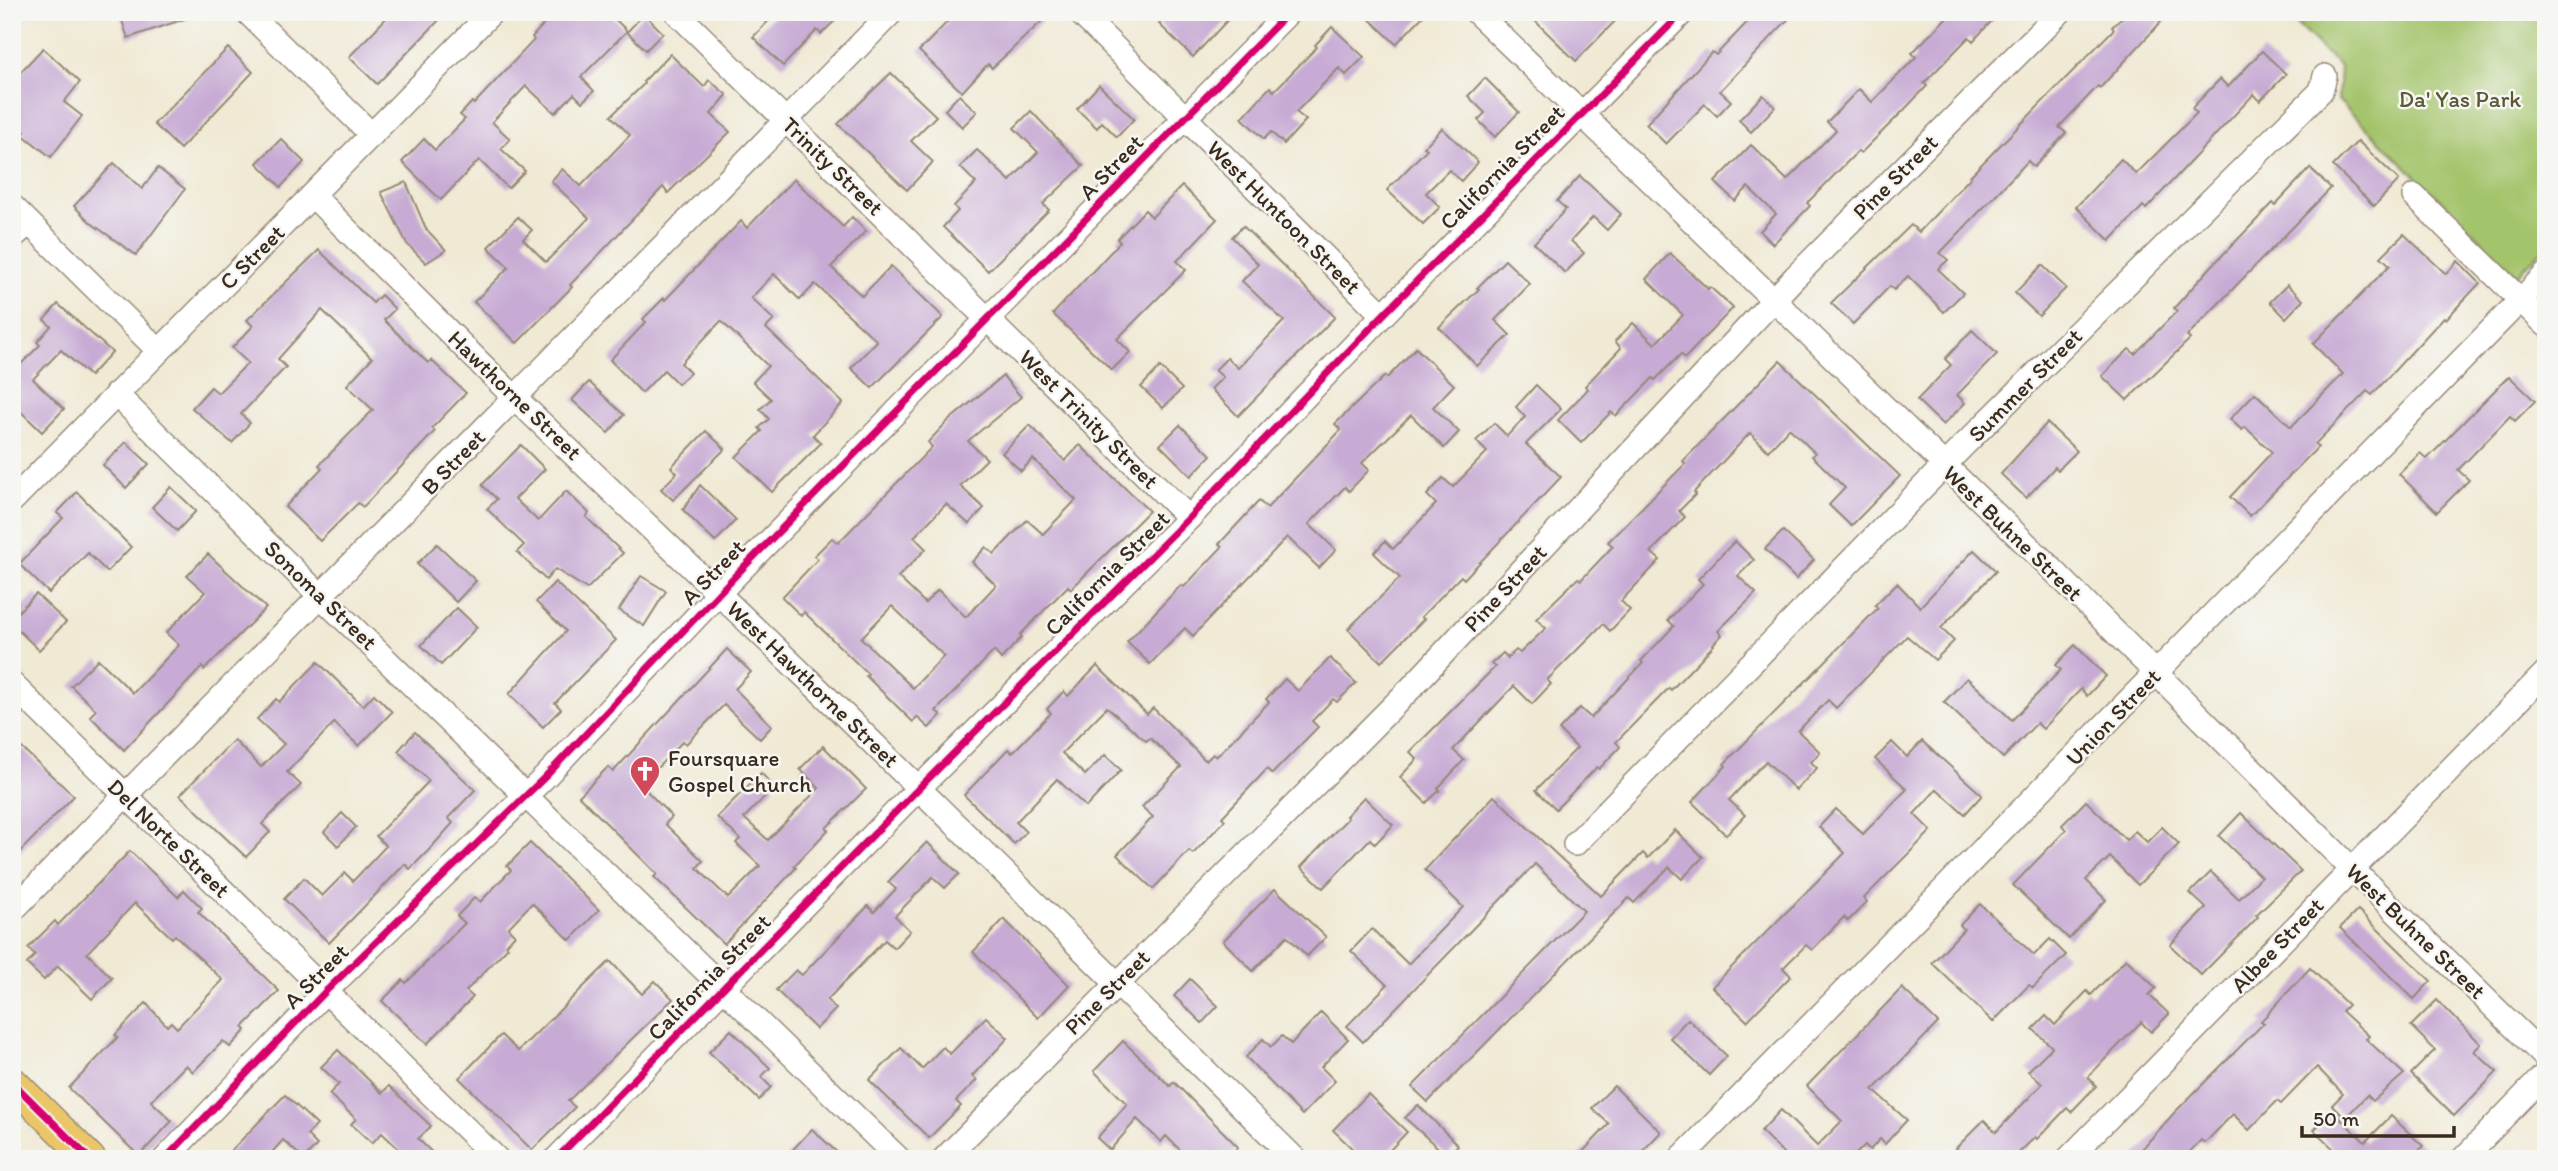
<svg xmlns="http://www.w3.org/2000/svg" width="2558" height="1171" viewBox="0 0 2558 1171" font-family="Itim,sans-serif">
<rect width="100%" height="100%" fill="#f6f6f2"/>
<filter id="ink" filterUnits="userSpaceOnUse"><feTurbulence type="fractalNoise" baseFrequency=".0143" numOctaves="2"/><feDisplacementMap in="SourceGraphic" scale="14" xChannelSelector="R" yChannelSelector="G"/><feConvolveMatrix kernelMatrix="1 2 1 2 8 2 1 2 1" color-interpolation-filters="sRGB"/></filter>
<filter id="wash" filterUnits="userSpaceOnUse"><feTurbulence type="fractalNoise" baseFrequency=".00686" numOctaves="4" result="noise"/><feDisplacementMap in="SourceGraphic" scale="28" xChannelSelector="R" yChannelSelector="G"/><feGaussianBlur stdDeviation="1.57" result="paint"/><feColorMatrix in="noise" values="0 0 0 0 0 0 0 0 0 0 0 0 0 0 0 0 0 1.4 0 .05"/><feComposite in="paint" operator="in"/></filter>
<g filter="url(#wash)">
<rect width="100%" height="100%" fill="#f0e9d4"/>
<!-- green -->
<path fill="#a4c46c" stroke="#707745" stroke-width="2" d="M2284 12H2546V246L2517 275 2338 100 2340 67Z"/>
<g id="blocks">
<!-- building -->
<g fill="#c7abd4" fill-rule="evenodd">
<path d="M119 12H195L196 15 128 38Z"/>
<path d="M392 12H447L377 84 349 57Z"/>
<path d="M555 12H608L627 31 581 77 594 91 582 102 574 94 555 113 526 86 492 122 510 139 501 149 525 171 508 188 479 160 441 200 402 162 424 139 435 150 465 119 460 115 472 102 474 104 534 40 532 37Z"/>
<path d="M777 12H844L821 34 817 30 783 66 753 37Z"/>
<path d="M957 12H1033L1042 21 992 68 988 64 962 92 919 51Z"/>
<path d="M1170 12H1235L1193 57 1159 24Z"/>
<path d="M1362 12H1427L1396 44Z"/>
<path d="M1526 12H1624L1576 61Z"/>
<path d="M1757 12H1795L1720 91 1731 101 1717 116 1705 104 1666 144 1646 124 1712 52 1716 55Z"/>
<path d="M1952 12H2000L1973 41 1969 37 1924 83 1927 86 1901 113 1861 153 1858 151 1807 203 1810 206 1773 244 1760 231 1776 214 1748 187 1735 201 1715 182 1751 145 1787 180 1836 130 1827 122 1859 89 1872 102 1916 57 1912 53Z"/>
<path d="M2127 12H2151L2161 22 2100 88 2098 86 2059 127 2066 133 2034 167 2028 161 1940 253 1948 260 1938 269 1963 293 1944 312 1908 276 1894 290 1890 286 1853 324 1831 303 1911 225 1919 232 1971 177 1970 176 2114 29 2112 27Z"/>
<path d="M644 14 663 33 646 50 627 32Z"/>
<path d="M1332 27 1364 57 1346 75 1339 68 1296 112 1306 120 1284 144 1271 132 1264 139 1242 118 1270 87 1274 91 1317 47 1315 45Z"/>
<path d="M43 48 80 82 64 102 82 116 51 157 23 135 25 132 12 120V81Z"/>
<path d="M228 48 253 72 180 149 154 124Z"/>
<path d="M2262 51 2286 74 2260 101 2254 94 2146 209 2143 206 2110 241 2076 207 2121 159 2136 174 2197 113 2192 108 2220 79 2228 87Z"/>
<path d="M670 54 704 87 709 80 727 95 711 114 730 132 668 193 663 187 570 285 572 287 517 343 474 302 509 267 488 247 518 217 532 230 523 239 546 262 589 218 551 181 562 169 581 186 630 135 611 116 644 84 643 82Z"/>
<path d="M891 73 936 116 911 141 933 162 907 190 838 124Z"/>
<path d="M1485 78 1519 112 1495 137 1478 120 1485 113 1468 96Z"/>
<path d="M1099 85 1134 119 1117 137 1102 122 1097 128 1077 109Z"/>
<path d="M959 95 977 112 962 127 945 110Z"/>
<path d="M1763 95 1775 107 1751 132 1739 120Z"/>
<path d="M1031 111 1083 166 1043 204 1049 210 988 271 943 227 958 211 954 206 976 183 960 167 977 150 1010 181 1038 152 1014 128Z"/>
<path d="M1442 128 1478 162 1461 181 1449 170 1426 193 1440 207 1423 224 1387 190 1427 149 1424 147Z"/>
<path d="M281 139 304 162 281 187 257 163Z"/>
<path d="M2358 141 2399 180 2374 206 2333 166Z"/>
<path d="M114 163 142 189 158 168 185 189 136 255 91 223 74 206Z"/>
<path d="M2310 168 2331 188 2187 336 2190 339 2127 400 2102 376 2129 349 2135 354 2177 311 2174 308 2211 267 2273 203 2275 205Z"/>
<path d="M1580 176 1621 214 1607 230 1593 217 1571 241 1584 253 1565 273 1534 243 1566 209 1557 201Z"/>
<path d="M794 179 843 227 852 217 866 231 831 267 862 296 891 266 943 317 872 388 851 368 877 341 815 284 800 300 774 274 751 298 774 320 766 328 843 403 813 435 821 443 772 492 736 457 762 431 759 428 769 419 760 409 771 399 753 382 768 366 721 321 681 363 690 373 678 384 664 370 642 393 610 360 646 322 643 319 664 298 665 300 741 221 747 228Z"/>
<path d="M406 182 426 229 446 250 426 263 407 244 381 192Z"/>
<path d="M1182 186 1217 219 1177 261 1186 270 1117 339 1130 352 1112 370 1053 314 1120 242 1117 239 1145 210 1152 217Z"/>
<path d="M1243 226 1335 317 1238 416 1211 389 1223 377 1215 370 1227 358 1238 368 1284 321 1242 281 1258 264 1232 237Z"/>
<path d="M2404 234 2446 274 2458 261 2480 283 2446 319 2444 317 2372 395 2367 391 2315 444 2318 447 2250 516 2230 497 2272 452 2245 427 2242 430 2230 419 2255 393 2291 427 2343 374 2313 344 2390 265 2381 257Z"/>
<path d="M319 250 373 303 381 295 395 309 384 320 428 363 431 360 466 393 432 428 435 431 363 507 358 503 320 541 285 507 322 468 319 465 373 410 347 385 372 358 322 310 278 359 286 367 241 414 250 423 232 443 192 408 211 387 218 393 248 363 232 348 253 326 247 320Z"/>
<path d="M1670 253 1708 289 1710 287 1733 308 1685 358 1681 354 1655 380 1653 378 1616 416 1611 412 1581 443 1558 420 1588 389 1585 386 1621 348 1615 341 1633 323 1655 344 1683 315 1646 279Z"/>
<path d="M1505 260 1530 284 1495 320 1510 335 1477 366 1439 327 1479 289 1477 288Z"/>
<path d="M2042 265 2066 288 2039 316 2015 293Z"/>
<path d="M2287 285 2303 300 2286 318 2270 302Z"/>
<path d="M58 304 112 352 90 376 61 350 33 379 64 409 42 432 12 403V373L40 345 37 342 51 326 44 320Z"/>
<path d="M1972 330 1997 354 1957 395 1965 403 1943 425 1917 400 1951 365 1945 359Z"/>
<path d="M1416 348 1454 385 1433 407 1459 432 1444 448 1411 415 1362 463 1369 470 1349 491 1345 487 1309 524 1336 550 1319 568 1287 537 1193 636 1185 628 1150 664 1127 642 1181 585 1184 587 1222 547 1219 544 1259 501 1267 508 1341 430 1335 424 1385 376 1387 378Z"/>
<path d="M1780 361 1900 476 1851 526 1829 505 1845 488 1812 456 1815 453 1789 428 1768 451 1750 433 1694 492 1696 494 1679 511 1685 517 1651 552 1660 560 1621 601 1630 610 1610 631 1603 624 1547 680 1551 684 1532 704 1514 686 1453 750 1464 760 1438 788 1440 790 1426 803 1400 777 1417 759 1410 752 1495 667 1491 664 1503 653 1508 658 1516 650 1520 653 1546 628 1536 619 1578 578 1581 580 1613 546 1608 542 1685 464 1683 461Z"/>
<path d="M1160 367 1182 389 1163 408 1141 387Z"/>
<path d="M1003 376 1021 397 968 441 987 459 960 486 984 508 969 524 946 504 914 537 926 549 898 577 925 603 938 590 966 617 996 585 972 562 986 547 994 554 1027 520 1043 534 1076 500 1033 459 1021 471 1002 453 1030 425 1065 461 1080 445 1149 511 1071 589 1068 586 1020 635 1022 637 1001 659 994 651 936 711 941 715 929 728 917 717 913 722 866 676 868 674 804 612 801 616 782 597 818 559 814 556 832 538 838 543 932 447 928 442 947 422ZM892 606 944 656 913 688 861 638Z"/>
<path d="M2509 376 2535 401 2515 421 2510 416 2458 470 2469 480 2437 512 2399 474 2420 453 2427 459Z"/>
<path d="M589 382 624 415 608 433 572 400Z"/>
<path d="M1536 385 1561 409 1526 444 1561 477 1464 579 1461 576 1421 617 1424 619 1381 662 1348 629 1400 578 1374 553 1385 541 1393 549 1436 504 1427 495 1443 478 1453 487 1487 452 1476 441 1494 423 1507 436 1525 417 1516 407Z"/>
<path d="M2047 423 2077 451 2058 470 2055 467 2026 498 2001 474Z"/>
<path d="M1180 425 1211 455 1191 476 1160 445Z"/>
<path d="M706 431 725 449 673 500 661 489 677 473 671 467Z"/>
<path d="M126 442 149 464 126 488 103 465Z"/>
<path d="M521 445 545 469 515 499 538 521 566 491 589 513 586 517 623 553 587 589 555 569 546 580 517 552 524 545 487 509 497 499 482 485Z"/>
<path d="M700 485 736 520 715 542 683 510Z"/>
<path d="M171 487 196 511 177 531 152 507Z"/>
<path d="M77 492 131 547 107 572 88 553 49 593 19 564 63 518 57 513Z"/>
<path d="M1783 531 1814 560 1796 579 1765 549Z"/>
<path d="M1735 541 1754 560 1738 576 1756 593 1718 631 1722 635 1713 644 1714 645 1671 690 1669 688 1616 742 1620 747 1599 769 1597 767 1556 809 1536 790 1577 748 1559 730 1580 708 1591 718 1643 663 1641 661 1674 626 1668 620 1703 584 1698 579Z"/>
<path d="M437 544 476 581 456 602 417 564Z"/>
<path d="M1974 550 1996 571 1941 628 1954 641 1935 660 1907 636 1836 708 1828 700 1798 731 1820 752 1811 762 1817 768 1796 790 1766 761 1729 800 1745 815 1726 835 1692 802 1726 766 1724 764 1878 608 1875 605 1897 583 1920 607Z"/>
<path d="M208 554 266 608 204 670 202 667 124 750 90 716 96 710 71 686 98 659 133 693 179 645 166 633 205 592 187 576Z"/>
<path d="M641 576 666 591 644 626 619 610Z"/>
<path d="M555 582 616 640 555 703 561 709 543 727 509 694 566 631 536 602Z"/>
<path d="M36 594 66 622 39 650 12 624V618Z"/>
<path d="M457 608 477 627 441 665 421 645Z"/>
<path d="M2075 645 2106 676 2087 696 2081 689 2043 729 2037 723 2003 758 1944 702 1967 678 2012 720 2061 670 2056 665Z"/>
<path d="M727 649 751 672 735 689 772 726 760 739 724 705 686 744 683 741 641 785 672 817 665 824 703 861 697 868 728 898 760 866 736 843 740 839 717 817 761 773 774 787 744 818 768 840 819 788 800 769 823 746 866 789 826 828 828 830 794 866 796 868 724 944 654 877 657 874 579 796 608 767 613 772Z"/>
<path d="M1330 658 1356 683 1337 702 1333 699 1312 721 1318 727 1272 774 1267 769 1222 817 1225 820 1193 854 1189 851 1153 889 1117 855 1153 817 1142 807 1181 767 1150 738 1146 741 1107 707 1062 753 1085 775 1105 755 1121 770 1086 807 1057 779 1016 822 1026 832 1014 844 964 795 1008 749 1012 753 1051 713 1047 709 1064 691 1068 696 1097 666 1147 714 1153 708 1206 761 1213 754 1216 757 1269 702 1266 699 1285 679 1298 691Z"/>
<path d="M318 662 363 706 374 694 392 712 359 746 334 723 287 772 301 785 262 824 270 832 246 857 180 795 234 740 261 767 284 744 257 719 276 699 279 702Z"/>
<path d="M415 732 475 790 448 818 453 823 429 850 410 869 405 864 329 943 284 899 304 878 322 896 345 873 353 881 386 846 376 836 429 781 398 751Z"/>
<path d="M12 739 74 796 12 860Z"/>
<path d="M1922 741 1982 795 1965 814 1937 789 1914 814 1931 831 1864 898 1867 902 1848 921 1844 917 1812 950 1806 945 1783 968 1791 976 1747 1021 1712 987 1845 853 1819 827 1836 809 1863 834 1907 789 1875 759 1892 742 1907 757Z"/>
<path d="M1494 796 1601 896 1643 853 1648 858 1675 830 1703 857 1682 879 1669 867 1634 903 1629 898 1428 1102 1412 1087 1584 911 1535 864 1363 1042 1347 1026 1387 985 1351 951 1372 929 1408 964 1463 907 1425 870Z"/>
<path d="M1364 797 1393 825 1375 844 1370 839 1323 888 1301 867 1348 818 1346 816Z"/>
<path d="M2086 801 2126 840 2135 831 2147 842 2162 827 2179 844 2138 885 2110 857 2086 880 2106 900 2069 939 2013 885 2066 830 2062 825Z"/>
<path d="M342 813 356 827 338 846 324 832Z"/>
<path d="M2241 813 2301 871 2256 915 2258 917 2201 975 2170 945 2206 908 2190 893 2211 872 2239 899 2261 877 2219 836Z"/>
<path d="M927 842 959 874 945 888 933 877 895 916 910 931 894 948 885 940 827 1000 836 1009 816 1029 776 990 796 970 802 975 868 906 874 912 896 889 888 882Z"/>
<path d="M530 843 599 910 570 940 532 903 508 928 515 935 506 945 508 947 466 991 473 997 427 1044 382 1001 403 980 406 983 465 923 457 916 475 897 480 902 511 870 507 866Z"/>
<path d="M130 851 178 897 184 890 202 908 198 912 279 991 243 1027 246 1030 230 1047 223 1041 193 1072 186 1065 151 1101 172 1121 139 1156 69 1088 118 1037 115 1035 146 1003 167 1026 171 1022 177 1028 223 980 175 935 172 938 135 903 87 953 112 978 92 999 58 966 44 980 27 964 35 955 28 948 55 921 58 925Z"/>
<path d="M1275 889 1326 937 1307 956 1287 936 1253 971 1223 941Z"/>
<path d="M1980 904 2034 955 2050 939 2066 955 2033 988 2029 985 1993 1022 1932 963 1964 929 1960 925Z"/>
<path d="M2358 910 2431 981 2414 999 2340 928Z"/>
<path d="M1004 919 1069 985 1038 1018 973 952Z"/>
<path d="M2126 959 2156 988 2149 995 2169 1014 2151 1032 2141 1022 2088 1077 2096 1086 2071 1112 2067 1108 2037 1139 2035 1137 2013 1159H1966L1956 1148 1984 1120 1996 1132 2042 1084 2028 1071 2052 1047 2033 1029 2046 1016 2055 1025 2087 991 2091 995Z"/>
<path d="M610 961 642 994 655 981 673 999 568 1101 575 1107 532 1150 459 1078 501 1035 518 1051Z"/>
<path d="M2310 968 2348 1005 2342 1011 2369 1036 2366 1039 2404 1074 2373 1101 2367 1095 2345 1118 2332 1105 2343 1094 2317 1067 2281 1104 2277 1101 2249 1130 2233 1114 2205 1143 2201 1140 2183 1159H2133L2174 1113 2264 1023 2261 1021Z"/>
<path d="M1190 979 1218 1006 1202 1023 1174 996Z"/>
<path d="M1902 988 1938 1023 1873 1090 1907 1120 1885 1144 1880 1139 1870 1150 1865 1145 1851 1159H1789L1761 1131 1781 1110 1817 1146 1842 1121 1807 1086Z"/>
<path d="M2437 1000 2481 1044 2474 1051 2497 1072 2454 1116 2411 1074 2435 1050 2411 1026Z"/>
<path d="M1321 1012 1348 1039 1321 1067 1335 1081 1302 1115 1246 1057 1263 1039 1271 1047 1282 1036 1291 1044Z"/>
<path d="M986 1017 1008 1038 972 1076 977 1080 956 1101 961 1106 929 1138 869 1080 901 1048 922 1069 943 1047 950 1054Z"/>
<path d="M1688 1019 1727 1056 1709 1075 1670 1038Z"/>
<path d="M731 1030 770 1068 761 1077 771 1087 759 1100 709 1052Z"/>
<path d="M1123 1041 1170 1086 1174 1082 1238 1147 1226 1159H1189L1166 1136 1161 1142 1137 1119 1110 1150 1097 1138 1127 1104 1094 1071Z"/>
<path d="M338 1050 382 1093 389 1086 431 1126 418 1139 439 1159H409L382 1133 372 1143 351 1124 356 1119 329 1094 339 1084 321 1067Z"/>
<path d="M1614 1086 1661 1132 1635 1159H1576L1609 1124 1592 1108Z"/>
<path d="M1368 1094 1407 1132 1390 1150 1399 1159H1363L1333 1130Z"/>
<path d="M285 1095 317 1125 307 1135 317 1145 304 1159 283 1140 266 1159H223Z"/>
<path d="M1418 1105 1458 1145 1447 1156 1405 1118Z"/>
<path d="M2332 1111 2365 1142 2391 1116 2423 1146 2410 1159H2344L2314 1130Z"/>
<path d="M812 1129 844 1159H784Z"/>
</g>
</g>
</g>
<g filter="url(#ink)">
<use href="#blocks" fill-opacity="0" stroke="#968a79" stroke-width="2"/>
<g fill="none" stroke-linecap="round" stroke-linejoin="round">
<!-- minor casing -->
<g stroke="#968a79" stroke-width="26">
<g id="minor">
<path d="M247 12 372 135"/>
<path d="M676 12 1189 518"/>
<path d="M1079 12 1383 315"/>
<path d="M1476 12 2050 567 2352 869 2546 1058"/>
<path d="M313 196 515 398 818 689 1295 1159"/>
<path d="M2414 196 2546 325"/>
<path d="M12 206 159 351"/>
<path d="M12 238 29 223"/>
<path d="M116 394 301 577 899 1159"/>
<path d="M12 501 492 12"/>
<path d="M12 684 497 1159"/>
<path d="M1575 844 1963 446 2321 91 2325 76"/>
<path d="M12 911 892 12"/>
<path d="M165 1159 326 991 546 776 735 576 1289 12"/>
<path d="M556 1159 919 788 1189 518 1383 315 1683 12"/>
<path d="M944 1159 1411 688 1795 277 2060 12"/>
<path d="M1680 1159 2546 274"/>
<path d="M2068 1159 2546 672"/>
<path d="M2463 1159 2546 1073"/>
</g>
</g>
<!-- major casing -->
<g stroke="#968a79" stroke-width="33">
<path id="major" d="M12 1082 90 1159"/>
</g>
<!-- minor -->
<use href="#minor" stroke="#fff" stroke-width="23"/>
<!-- major -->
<use href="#major" stroke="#ebc669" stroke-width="30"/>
<!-- cycleway casing -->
<g stroke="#f6f6f2" stroke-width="11">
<g id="cycleway">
<path d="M12 1082 90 1159"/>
<path d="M165 1159 326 991 546 776 735 576 1289 12"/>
<path d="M556 1159 919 788 1189 518 1383 315 1683 12"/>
</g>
</g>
<!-- cycleway -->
<use href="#cycleway" stroke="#d6006c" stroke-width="7"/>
</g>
</g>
<!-- icons -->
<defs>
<g id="church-pin" transform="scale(1.575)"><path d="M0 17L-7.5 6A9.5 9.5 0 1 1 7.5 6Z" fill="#d1495b" stroke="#f6f6f2"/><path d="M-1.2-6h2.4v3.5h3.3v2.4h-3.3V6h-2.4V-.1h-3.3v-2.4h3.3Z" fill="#fff"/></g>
</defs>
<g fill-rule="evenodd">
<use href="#church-pin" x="645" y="771"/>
</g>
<g text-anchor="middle" stroke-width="5" stroke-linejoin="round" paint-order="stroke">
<!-- park labels -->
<g font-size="23" fill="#5a5835" stroke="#f6f6f2">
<text x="2460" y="107">Da' Yas Park</text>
</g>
<!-- street labels -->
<g font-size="23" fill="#3b2a1e" stroke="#f6f6f2">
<text transform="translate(833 166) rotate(44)" y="8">Trinity Street</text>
<text transform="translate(1111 167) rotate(-46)" y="8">A Street</text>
<text transform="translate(1502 167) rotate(-45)" y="8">California Street</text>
<text transform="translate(1895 177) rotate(-45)" y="8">Pine Street</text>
<text transform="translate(1284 217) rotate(45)" y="8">West Huntoon Street</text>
<text transform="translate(252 257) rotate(-45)" y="8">C Street</text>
<text transform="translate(2025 385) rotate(-45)" y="8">Summer Street</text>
<text transform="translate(515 395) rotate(44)" y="8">Hawthorne Street</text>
<text transform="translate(1089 419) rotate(45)" y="8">West Trinity Street</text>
<text transform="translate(453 462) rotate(-46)" y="8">B Street</text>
<text transform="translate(2013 533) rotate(44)" y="8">West Buhne Street</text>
<text transform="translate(713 572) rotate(-46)" y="8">A Street</text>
<text transform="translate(1107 573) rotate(-45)" y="8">California Street</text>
<text transform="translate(1505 588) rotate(-47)" y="8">Pine Street</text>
<text transform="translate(321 595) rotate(44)" y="8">Sonoma Street</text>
<text transform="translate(813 684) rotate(44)" y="8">West Hawthorne Street</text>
<text transform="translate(2113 717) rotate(-46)" y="8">Union Street</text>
<text transform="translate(169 838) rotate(44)" y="8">Del Norte Street</text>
<text transform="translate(2416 931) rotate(44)" y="8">West Buhne Street</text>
<text transform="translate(2277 945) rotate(-46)" y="8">Albee Street</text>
<text transform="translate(316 976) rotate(-45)" y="8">A Street</text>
<text transform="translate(709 977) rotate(-46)" y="8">California Street</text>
<text transform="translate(1107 992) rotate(-45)" y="8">Pine Street</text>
</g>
<!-- poi labels -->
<g font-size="23" fill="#3b2a1e" stroke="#f6f6f2" text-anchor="start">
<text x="668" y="766">Foursquare<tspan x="668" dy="26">Gospel Church</tspan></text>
</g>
</g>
<!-- margin -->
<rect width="2558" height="1171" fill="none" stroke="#f6f6f2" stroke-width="42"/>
<!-- scale -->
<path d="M2302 1126v10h152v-10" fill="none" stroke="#3b2a1e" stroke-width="3.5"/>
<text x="2313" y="1126" font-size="21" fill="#3b2a1e" stroke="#f6f6f2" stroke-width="5" paint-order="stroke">50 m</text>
</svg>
